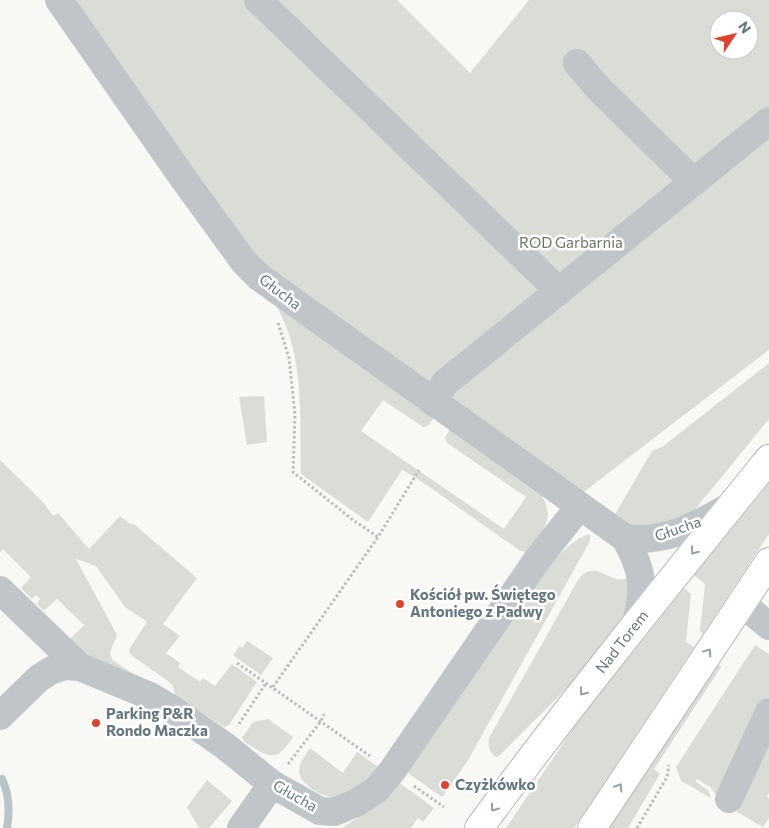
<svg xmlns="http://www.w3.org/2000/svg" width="769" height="828" viewBox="0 0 769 828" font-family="Commissioner,sans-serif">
<rect width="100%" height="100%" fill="#f8f8f5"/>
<!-- green -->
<g fill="#d9ddd5" fill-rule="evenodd">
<path d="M73 0H397L470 73 529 0H769V350L581 494 309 300 245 248ZM719 20H749V50H719Z"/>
<path d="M274 302 434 417 428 426 423 427 383 400 361 431 504 529 526 497 447 443 445 438 450 429 537 488C558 518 545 528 526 553L519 550 418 479 402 470 368 522 301 474C299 417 306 353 274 302Z"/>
<path d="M769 363V419L692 513 654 530 626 524 614 516 652 451 662 447Z"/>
<path d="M264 396 267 442 247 445 239 397Z"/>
<path d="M0 460 42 501 53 516 58 513 89 549 120 516 129 523 135 525 197 578 163 624 180 636 166 653 180 663 178 667 200 682 203 678 215 686 232 664 257 682 229 725 224 727 221 725 175 695 173 686 168 681 131 655 129 651 130 648 147 622 125 607 96 566 76 559 117 635 110 652 112 659 117 663 146 683 80 654 67 642 84 625 57 599 46 609 43 610 37 604 40 599 36 595 32 599 21 588 31 577 3 549 0 552Z"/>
<path d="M769 483V534L703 634 700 631 705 584 694 575Z"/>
<path d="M590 534V541L467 762 443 796H440L404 770 545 570C555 559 575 537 590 534Z"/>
<path d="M589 571C604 569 613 584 628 578L630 594 623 617 618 625 570 685 498 757 494 756C489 752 488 745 489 738L578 580 583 574Z"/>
<path d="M684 588 691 594 686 642 694 647 574 828H506L576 724Z"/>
<path d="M247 641 273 658 261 675 233 655 239 646 242 648Z"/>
<path d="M755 645 769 654V697L724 794 716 795 710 787 697 779 696 782 708 790 711 798 681 781 676 767Z"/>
<path d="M718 664 721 667 654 769 660 774 628 828H609Z"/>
<path d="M268 719 293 737C281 756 274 761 254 748 249 745 245 743 242 738L253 722Z"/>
<path d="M769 734V793L767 796 769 799V818L763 827 737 812 738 809 734 807Z"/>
<path d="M310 748 343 773 357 752 378 767C368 780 355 793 338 797 326 800 300 785 299 772 298 763 306 755 310 748Z"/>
<path d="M207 780 232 801 209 828H199L187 807Z"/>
<path d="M397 781 434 808 423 822 418 818 411 828H342L368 811Z"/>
</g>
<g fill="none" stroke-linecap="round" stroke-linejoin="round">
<!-- stream -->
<path stroke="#b7c5c8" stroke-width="8" d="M2 779C9 794 10 811 7 828"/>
<!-- major casing -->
<g stroke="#b3b9bc" stroke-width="30">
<g id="major">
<path d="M479 828C572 702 671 580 769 459"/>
<path d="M592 828 769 562"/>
</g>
</g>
<!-- path -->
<g stroke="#babec0" stroke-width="3" stroke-dasharray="2.5 2.5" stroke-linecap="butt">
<path d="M278 323 289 358 295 415 293 472 353 520 378 537 419 470"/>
<path d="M237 663 370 756"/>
<path d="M273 687 378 537"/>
<path d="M239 724 266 683"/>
<path d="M288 764 321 721 324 714"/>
<path d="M414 786 444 807"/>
<path d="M637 828 667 777 669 765"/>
</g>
<!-- minor -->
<g stroke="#bfc5c8" stroke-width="28">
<path d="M59 0 183 178 244 262 259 277 625 538C643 570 646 590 635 625"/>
<path d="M258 0 559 291"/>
<path d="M577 63 598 88 694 182"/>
<path d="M433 402 445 383 769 121"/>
<path d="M625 538C666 543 695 526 729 507"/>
<path d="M0 590 80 667"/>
<path d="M741 603 769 626"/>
<path d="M0 716 39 678 52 670 65 666 80 667 150 696 172 709 225 746 272 784 320 811 334 812 356 803 376 790 392 771 537 560 579 507"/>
<path d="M729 799 769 712"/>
<path d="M241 828 272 784"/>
</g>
<!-- major -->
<use href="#major" stroke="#fff" stroke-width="28"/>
</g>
<!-- one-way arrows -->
<defs><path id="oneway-chevron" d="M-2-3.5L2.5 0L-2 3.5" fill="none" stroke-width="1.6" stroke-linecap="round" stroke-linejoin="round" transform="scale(1.25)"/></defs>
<g stroke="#92a0a6">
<use href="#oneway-chevron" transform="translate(694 551) rotate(128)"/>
<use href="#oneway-chevron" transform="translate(708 652) rotate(-56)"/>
<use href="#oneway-chevron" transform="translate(583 692) rotate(128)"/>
<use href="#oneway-chevron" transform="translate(619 787) rotate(-57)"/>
<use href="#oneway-chevron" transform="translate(494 808) rotate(126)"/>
</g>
<!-- markers -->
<g fill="#e0422d" stroke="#fff" stroke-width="2">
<circle cx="400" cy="604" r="5"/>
<circle cx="96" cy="723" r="5"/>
<circle cx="445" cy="785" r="5"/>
</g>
<g text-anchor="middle" stroke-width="5" stroke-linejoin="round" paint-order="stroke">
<!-- park labels -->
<g font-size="15" fill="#697862" stroke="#fff">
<text x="571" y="248">ROD Garbarnia</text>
</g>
<!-- street labels -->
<g font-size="15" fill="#647780" stroke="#fff">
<text transform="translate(280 292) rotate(37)" y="5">Głucha</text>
<text transform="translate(678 529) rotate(-19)" y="5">Głucha</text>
<text transform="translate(622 642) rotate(-52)" y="5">Nad Torem</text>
<text transform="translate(295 796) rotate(30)" y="5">Głucha</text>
</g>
<!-- poi labels -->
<g font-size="15" font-weight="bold" fill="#647780" stroke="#fff" text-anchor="start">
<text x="410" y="600">Kościół pw. Świętego<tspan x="410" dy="17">Antoniego z Padwy</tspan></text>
<text x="106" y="719">Parking P&amp;R<tspan x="106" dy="17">Rondo Maczka</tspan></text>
<text x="455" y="790">Czyżkówko</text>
</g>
</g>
<!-- north arrow -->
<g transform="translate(734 35) rotate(55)"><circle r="24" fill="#ffffff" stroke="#c1c9cc"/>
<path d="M0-4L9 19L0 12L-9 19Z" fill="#e0422d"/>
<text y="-8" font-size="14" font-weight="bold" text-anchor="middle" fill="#647780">N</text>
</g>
</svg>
